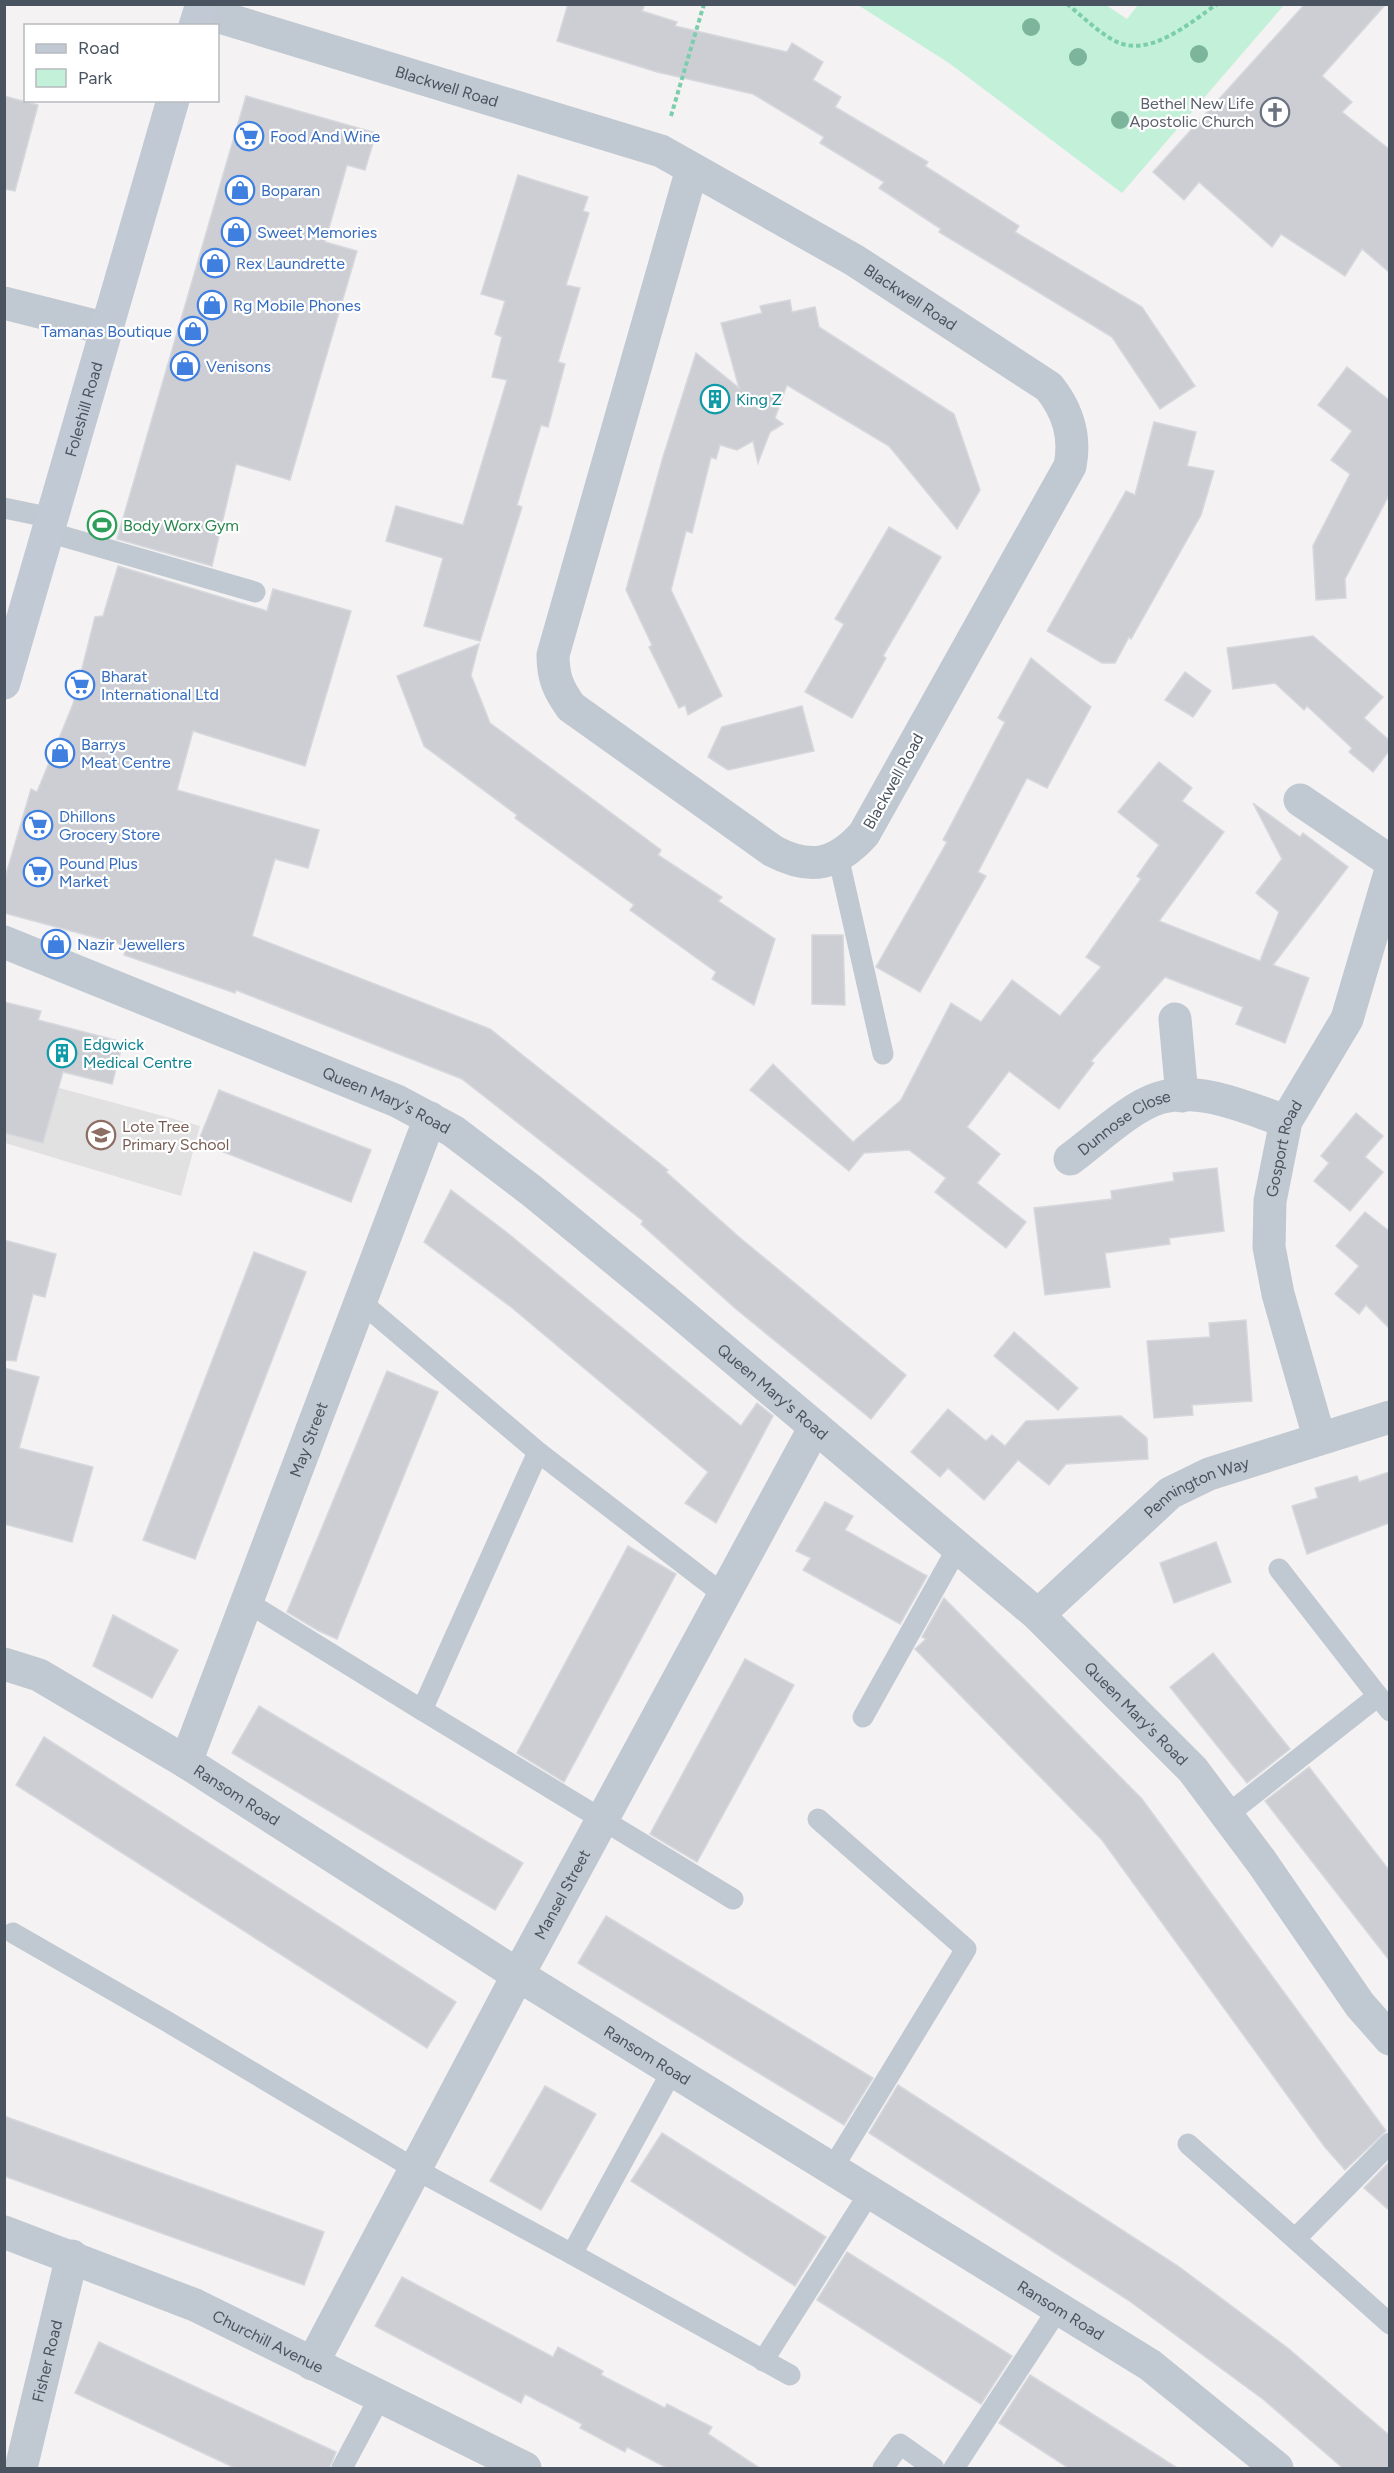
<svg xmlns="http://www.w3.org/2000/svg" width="1394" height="2473" viewBox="0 0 1394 2473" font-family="Figtree,sans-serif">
<rect width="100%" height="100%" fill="#f4f2f2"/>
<!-- education -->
<path fill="#e2e1e1" d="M4 1073 200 1126 181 1196 5 1143Z"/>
<!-- green -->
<path fill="#c3f0d8" d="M858 5H1106L1127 19 1138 5H1284L1122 193 949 63Z"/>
<!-- building -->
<g fill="#ccced4" stroke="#d6d8dd" stroke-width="1.5">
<path d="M568 4H645L642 11 677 22 675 26 787 52 792 43 823 62 813 80 841 97 835 107 928 162 925 166 1019 226 1015 232 1142 307 1195 386 1160 409 1112 337 939 232 941 229 879 188 884 182 820 143 824 137 753 94 657 72 557 41Z"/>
<path d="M1305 4H1386L1322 76 1352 102 1342 112 1389 149V272L1362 249 1345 276 1281 234 1272 247 1199 182 1184 200 1153 172Z"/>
<path d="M4 96 38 105 15 191 4 189Z"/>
<path d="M246 96 376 133 365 170 347 165 325 242 357 251 290 480 236 464 212 566 117 539Z"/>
<path d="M518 175 588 197 583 211 589 213 566 285 580 288 558 362 565 364 548 427 541 425 517 505 522 507 480 641 424 626 443 558 386 541 396 506 463 525 507 380 492 377 502 337 495 334 505 301 481 294Z"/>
<path d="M790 300 792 312 815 307 819 327 954 414 980 490 957 529 889 446 787 385 775 418 783 424 770 432 758 463 753 441 737 450 720 445 716 459 711 457 692 533 686 531 671 590 722 696 688 715 685 705 679 708 649 647 652 645 626 590 663 457 696 353 739 388 721 323 762 313 760 306Z"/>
<path d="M1347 367 1389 400V495L1345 579 1346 598 1316 600 1313 546 1350 474 1331 460 1352 431 1318 405Z"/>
<path d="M1154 422 1196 432 1187 466 1214 471 1201 515 1131 639 1129 637 1115 663H1102L1047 631 1126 491 1135 495Z"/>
<path d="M889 527 941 557 883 656 886 658 852 718 805 692 844 624 835 619Z"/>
<path d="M118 566 267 611 273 589 351 611 305 766 193 731 177 790 319 830 308 868 275 859 252 936 490 1029 530 1061 668 1170 666 1172 739 1237 906 1375 871 1419 736 1309 641 1224 643 1221 462 1079 236 990 235 993 124 955 127 946 4 913V881L31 789 37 792 73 704 95 617 103 616Z"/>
<path d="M1313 636 1383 697 1364 718 1389 740V751L1373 772 1349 752 1352 748 1307 706 1304 710 1275 683 1233 689 1227 648Z"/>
<path d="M479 644 471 675 490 723 661 850 658 855 722 897 718 901 775 939 754 1005 712 979 716 972 630 910 634 905 515 818 517 815 424 746 397 676Z"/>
<path d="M1031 658 1091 707 1047 788 1027 778 978 872 986 876 920 992 876 967 947 842 943 840 1005 722 998 718Z"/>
<path d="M1185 672 1211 691 1193 717 1165 700Z"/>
<path d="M802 706 814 751 728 770 708 757 722 727Z"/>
<path d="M1159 762 1192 788 1182 801 1224 832 1159 921 1260 961 1279 912 1256 893 1282 859 1253 803 1300 837 1303 833 1348 867 1273 965 1309 978 1285 1043 1236 1024 1243 1007 1165 977 1091 1061 1094 1063 1059 1109 1009 1071 967 1127 1000 1154 977 1183 1026 1222 1006 1248 935 1192 946 1178 909 1150 864 1153 849 1171 750 1090 773 1064 853 1142 901 1100 951 1003 981 1022 1012 980 1060 1016 1101 967 1086 957 1141 879 1137 876 1159 845 1118 812Z"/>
<path d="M812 935H843L845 1005 812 1004Z"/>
<path d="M4 1002 41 1011 38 1020 123 1042 112 1084 63 1072 43 1143 4 1133Z"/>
<path d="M219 1090 371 1150 351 1202 198 1142Z"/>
<path d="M1356 1113 1383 1136 1365 1157 1383 1172 1350 1211 1314 1181 1329 1163 1321 1156Z"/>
<path d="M1217 1168 1224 1231 1169 1238 1170 1244 1105 1253 1110 1287 1045 1295 1034 1208 1112 1199 1111 1191 1174 1181 1173 1173Z"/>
<path d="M451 1190 510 1235 741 1426 757 1403 773 1416 716 1523 685 1503 708 1472 511 1307 424 1242Z"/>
<path d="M1365 1212 1389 1231V1328L1366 1305 1359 1314 1335 1294 1359 1266 1336 1246Z"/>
<path d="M4 1240 56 1254 45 1297 33 1294 16 1361 4 1360Z"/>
<path d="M254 1252 306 1272 195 1559 143 1540Z"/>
<path d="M1246 1320 1252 1401 1192 1405 1193 1415 1154 1418 1147 1341 1210 1337 1209 1323Z"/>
<path d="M1014 1332 1078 1388 1058 1410 994 1356Z"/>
<path d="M4 1368 39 1377 19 1448 93 1467 72 1542 4 1524Z"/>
<path d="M387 1371 438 1392 337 1639 319 1631 287 1612Z"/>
<path d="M948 1409 986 1441 992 1435 1005 1446 1026 1421 1121 1416 1147 1438 1148 1459 1066 1464 1049 1485 1018 1460 984 1500 948 1468 940 1477 911 1452Z"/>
<path d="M1389 1472V1523L1307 1554 1292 1506 1318 1498 1315 1488 1357 1476 1359 1482Z"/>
<path d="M825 1502 853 1516 845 1530 927 1576 900 1624 803 1570 811 1558 796 1551Z"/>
<path d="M1216 1542 1231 1582 1174 1603 1160 1563Z"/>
<path d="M628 1546 676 1574 564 1782 517 1753Z"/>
<path d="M944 1598 1142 1799 1386 2131 1345 2170 1324 2146 1102 1840 915 1649 926 1639 922 1637Z"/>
<path d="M113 1615 178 1650 152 1698 93 1666Z"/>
<path d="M1213 1653 1290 1749 1247 1783 1170 1687Z"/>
<path d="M745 1659 794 1685 697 1862 650 1834Z"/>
<path d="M259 1706 523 1863 495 1910 232 1753Z"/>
<path d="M44 1737 456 2002 427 2048 16 1785Z"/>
<path d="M1309 1767 1389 1870V1960L1265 1801Z"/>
<path d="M606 1916 873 2078 844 2125 578 1963Z"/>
<path d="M898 2085 1178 2266 1289 2349 1389 2435V2469H1344L1264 2400 1128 2300 869 2133Z"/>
<path d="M545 2086 596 2114 541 2210 490 2181Z"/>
<path d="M4 2116 324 2232 304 2285 4 2176Z"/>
<path d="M662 2133 826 2237 795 2286 631 2181Z"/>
<path d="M1389 2162V2210L1364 2188Z"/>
<path d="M847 2252 1012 2356 981 2404 817 2300Z"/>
<path d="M402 2277 553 2357 558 2347 603 2371 601 2375 630 2390 665 2408 667 2404 712 2427 708 2434 761 2469H669L627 2447 625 2452 580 2428 582 2424 525 2394 521 2403 375 2326Z"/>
<path d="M99 2342 336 2452 329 2469H237L75 2393Z"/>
<path d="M1030 2375 1086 2410 1179 2469H1070L999 2423Z"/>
</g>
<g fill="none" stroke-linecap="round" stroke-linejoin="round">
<!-- path -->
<g stroke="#7bceac" stroke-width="4" stroke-dasharray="4.5 3" stroke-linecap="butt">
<path d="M1067 4C1082 16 1098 32 1115 41 1149 59 1191 22 1217 4"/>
<path d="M671 116 704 4"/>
</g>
<!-- service -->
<g stroke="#c0c8d1" stroke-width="21">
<path d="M4 508 52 518"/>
<path d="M48 532 255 592"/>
<path d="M838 856 883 1054"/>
<path d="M361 1302 538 1452 724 1595"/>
<path d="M247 1602 422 1710 538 1452"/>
<path d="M1378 1696 1390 1711"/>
<path d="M422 1710 733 1899"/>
<path d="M863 1717 958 1547"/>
<path d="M1227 1815 1378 1696 1279 1569"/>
<path d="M818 1819 966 1949 832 2169"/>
<path d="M13 1933 168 2022 415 2169 572 2254"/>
<path d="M672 2071 572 2254 790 2375"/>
<path d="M1188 2144 1295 2239 1390 2143"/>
<path d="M1295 2239 1390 2324"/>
<path d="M763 2361 870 2192"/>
<path d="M342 2468 380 2397"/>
<path d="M883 2468 900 2444 934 2468"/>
<path d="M954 2468 1058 2309"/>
</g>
<!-- minor -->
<g stroke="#c0c8d1" stroke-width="33">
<path id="s1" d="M200 11 661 151 854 260 1049 387C1068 411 1076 436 1070 466L864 834C836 865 811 871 773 851L571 707C558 689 553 677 553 655L692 169"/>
<path d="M4 303 107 329"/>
<path d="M1300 800 1390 861"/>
<path id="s2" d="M4 942 397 1101 453 1131 532 1191 667 1302 1038 1615 1193 1770 1261 1861 1360 2005 1390 2039"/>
<path d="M1175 1019 1182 1096"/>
<path id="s3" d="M1070 1159C1095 1141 1130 1107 1159 1098 1201 1086 1246 1108 1286 1121"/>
<path id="s4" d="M1319 1437 1278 1294 1269 1247 1270 1201 1286 1121 1347 1019 1390 873"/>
<path id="s5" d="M1038 1615 1170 1493 1209 1474 1390 1417"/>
<path id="s6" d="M4 1664 39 1675 186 1762 518 1975 1150 2365 1277 2468"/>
<path id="s7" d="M186 1762 430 1118"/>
<path id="s8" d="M312 2364 518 1975 815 1427"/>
<path id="s9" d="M21 2468 72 2256"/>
</g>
<!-- tertiary -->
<path stroke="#c0c8d1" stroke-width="33" id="s10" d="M4 2232 195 2305 525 2468"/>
<!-- secondary -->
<g stroke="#c1c9d5" stroke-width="33">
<path d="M195 26 202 4"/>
<path id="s11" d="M4 683 173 100"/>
</g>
</g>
<!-- trees -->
<g fill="#7cb59c">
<circle cx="1031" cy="27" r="9"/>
<circle cx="1199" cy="54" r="9"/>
<circle cx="1078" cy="57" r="9"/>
<circle cx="1120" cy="120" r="9"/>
</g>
<!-- icons -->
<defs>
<g id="church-ring" transform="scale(1.5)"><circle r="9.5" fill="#fff" stroke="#6b7280" stroke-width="1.5"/><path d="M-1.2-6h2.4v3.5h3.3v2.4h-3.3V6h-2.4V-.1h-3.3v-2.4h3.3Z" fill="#6b7280"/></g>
<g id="supermarket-ring" transform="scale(1.5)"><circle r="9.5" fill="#fff" stroke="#3f7fe0" stroke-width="1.5"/><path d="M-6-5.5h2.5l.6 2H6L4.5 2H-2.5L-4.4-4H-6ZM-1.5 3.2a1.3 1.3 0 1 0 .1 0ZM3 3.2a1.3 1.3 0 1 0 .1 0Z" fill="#3f7fe0"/></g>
<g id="shop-ring" transform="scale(1.5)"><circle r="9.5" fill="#fff" stroke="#3f7fe0" stroke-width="1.5"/><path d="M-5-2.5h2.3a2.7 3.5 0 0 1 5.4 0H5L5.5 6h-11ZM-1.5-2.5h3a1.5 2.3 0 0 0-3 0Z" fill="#3f7fe0"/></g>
<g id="building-ring" transform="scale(1.5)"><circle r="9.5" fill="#fff" stroke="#0f9aa8" stroke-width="1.5"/><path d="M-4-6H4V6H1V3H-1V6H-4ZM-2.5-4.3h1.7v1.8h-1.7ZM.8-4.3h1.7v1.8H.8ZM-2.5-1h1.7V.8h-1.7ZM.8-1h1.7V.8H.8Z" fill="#0f9aa8"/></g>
<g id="stadium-ring" transform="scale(1.5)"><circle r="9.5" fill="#fff" stroke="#2e9e5b" stroke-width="1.5"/><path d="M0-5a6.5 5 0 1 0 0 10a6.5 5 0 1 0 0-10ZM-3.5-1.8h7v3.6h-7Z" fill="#2e9e5b"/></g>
<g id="school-ring" transform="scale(1.5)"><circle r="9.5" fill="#fff" stroke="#8d6e63" stroke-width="1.5"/><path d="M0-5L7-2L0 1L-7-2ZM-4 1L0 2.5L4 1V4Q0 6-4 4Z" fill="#8d6e63"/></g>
</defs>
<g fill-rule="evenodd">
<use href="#church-ring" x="1275" y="112"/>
<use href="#supermarket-ring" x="249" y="136"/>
<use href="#shop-ring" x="240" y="190"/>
<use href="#shop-ring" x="236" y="232"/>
<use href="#shop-ring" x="215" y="263"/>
<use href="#shop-ring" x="212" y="305"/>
<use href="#shop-ring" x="193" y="331"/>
<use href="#shop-ring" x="185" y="366"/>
<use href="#building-ring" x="715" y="399"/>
<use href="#stadium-ring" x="102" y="525"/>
<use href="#supermarket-ring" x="80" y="685"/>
<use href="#shop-ring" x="60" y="753"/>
<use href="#supermarket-ring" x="38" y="825"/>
<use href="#supermarket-ring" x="38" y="872"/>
<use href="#shop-ring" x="56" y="944"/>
<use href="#building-ring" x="62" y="1053"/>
<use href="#school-ring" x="101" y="1135"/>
</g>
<g text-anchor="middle" stroke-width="4.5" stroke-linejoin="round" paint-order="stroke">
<!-- street labels -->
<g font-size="16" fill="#4a5460" stroke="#fff">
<text dy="6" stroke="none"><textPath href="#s1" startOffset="258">Blackwell Road</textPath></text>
<text dy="6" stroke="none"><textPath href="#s1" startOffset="771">Blackwell Road</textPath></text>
<text dy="6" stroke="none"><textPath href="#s11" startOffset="285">Foleshill Road</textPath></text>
<text transform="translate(893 781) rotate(-61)" y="6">Blackwell Road</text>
<text dy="6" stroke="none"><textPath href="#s2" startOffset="414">Queen Mary's Road</textPath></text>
<text dy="6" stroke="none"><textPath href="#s3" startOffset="66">Dunnose Close</textPath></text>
<text dy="6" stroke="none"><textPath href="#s4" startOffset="297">Gosport Road</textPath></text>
<text dy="6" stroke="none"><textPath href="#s2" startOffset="900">Queen Mary's Road</textPath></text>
<text dy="6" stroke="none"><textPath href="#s7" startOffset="345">May Street</textPath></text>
<text dy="6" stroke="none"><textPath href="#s5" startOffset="206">Pennington Way</textPath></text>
<text dy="6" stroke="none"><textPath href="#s2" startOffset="1386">Queen Mary's Road</textPath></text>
<text dy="6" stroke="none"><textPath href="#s6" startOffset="268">Ransom Road</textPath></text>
<text dy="6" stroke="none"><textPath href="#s8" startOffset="532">Mansel Street</textPath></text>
<text dy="6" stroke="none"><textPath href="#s6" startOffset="754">Ransom Road</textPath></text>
<text dy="6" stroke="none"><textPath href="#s6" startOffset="1240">Ransom Road</textPath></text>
<text dy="6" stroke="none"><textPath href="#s10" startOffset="286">Churchill Avenue</textPath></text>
<text dy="6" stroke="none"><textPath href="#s9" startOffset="110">Fisher Road</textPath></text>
</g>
<!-- worship labels -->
<g font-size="16" fill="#5b616d" stroke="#fff" text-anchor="end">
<text x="1254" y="109">Bethel New Life<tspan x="1254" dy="18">Apostolic Church</tspan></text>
</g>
<!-- shop labels -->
<g font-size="16" fill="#366cbe" stroke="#fff" text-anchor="start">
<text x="270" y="142">Food And Wine</text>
<text x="261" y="196">Boparan</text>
<text x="257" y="238">Sweet Memories</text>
<text x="236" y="269">Rex Laundrette</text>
<text x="233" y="311">Rg Mobile Phones</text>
<text x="172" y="337" text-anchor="end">Tamanas Boutique</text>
<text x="206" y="372">Venisons</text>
<text x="101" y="682">Bharat<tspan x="101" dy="18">International Ltd</tspan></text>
<text x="81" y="750">Barrys<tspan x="81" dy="18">Meat Centre</tspan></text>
<text x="59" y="822">Dhillons<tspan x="59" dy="18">Grocery Store</tspan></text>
<text x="59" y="869">Pound Plus<tspan x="59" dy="18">Market</tspan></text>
<text x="77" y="950">Nazir Jewellers</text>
</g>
<!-- culture labels -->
<g font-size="16" fill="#0d838f" stroke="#fff" text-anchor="start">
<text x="736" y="405">King Z</text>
<text x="83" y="1050">Edgwick<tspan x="83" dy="18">Medical Centre</tspan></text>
</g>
<!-- leisure labels -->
<g font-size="16" fill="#27864d" stroke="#fff" text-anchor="start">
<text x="123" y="531">Body Worx Gym</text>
</g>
<!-- education labels -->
<g font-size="16" fill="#785e54" stroke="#fff" text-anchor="start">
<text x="122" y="1132">Lote Tree<tspan x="122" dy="18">Primary School</tspan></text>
</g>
</g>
<!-- border -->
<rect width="1394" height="2473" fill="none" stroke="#4a5460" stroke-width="12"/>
<!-- legend -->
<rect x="24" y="24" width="195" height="78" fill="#ffffff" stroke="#b7bbbf" stroke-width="1.5"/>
<rect x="36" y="44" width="30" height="9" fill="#c1c9d5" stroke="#b7bbbf" stroke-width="1.5"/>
<text x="78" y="54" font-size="18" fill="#4a5460">Road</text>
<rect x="36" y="69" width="30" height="18" fill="#c3f0d8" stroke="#b7bbbf" stroke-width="1.5"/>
<text x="78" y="84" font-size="18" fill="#4a5460">Park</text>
</svg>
